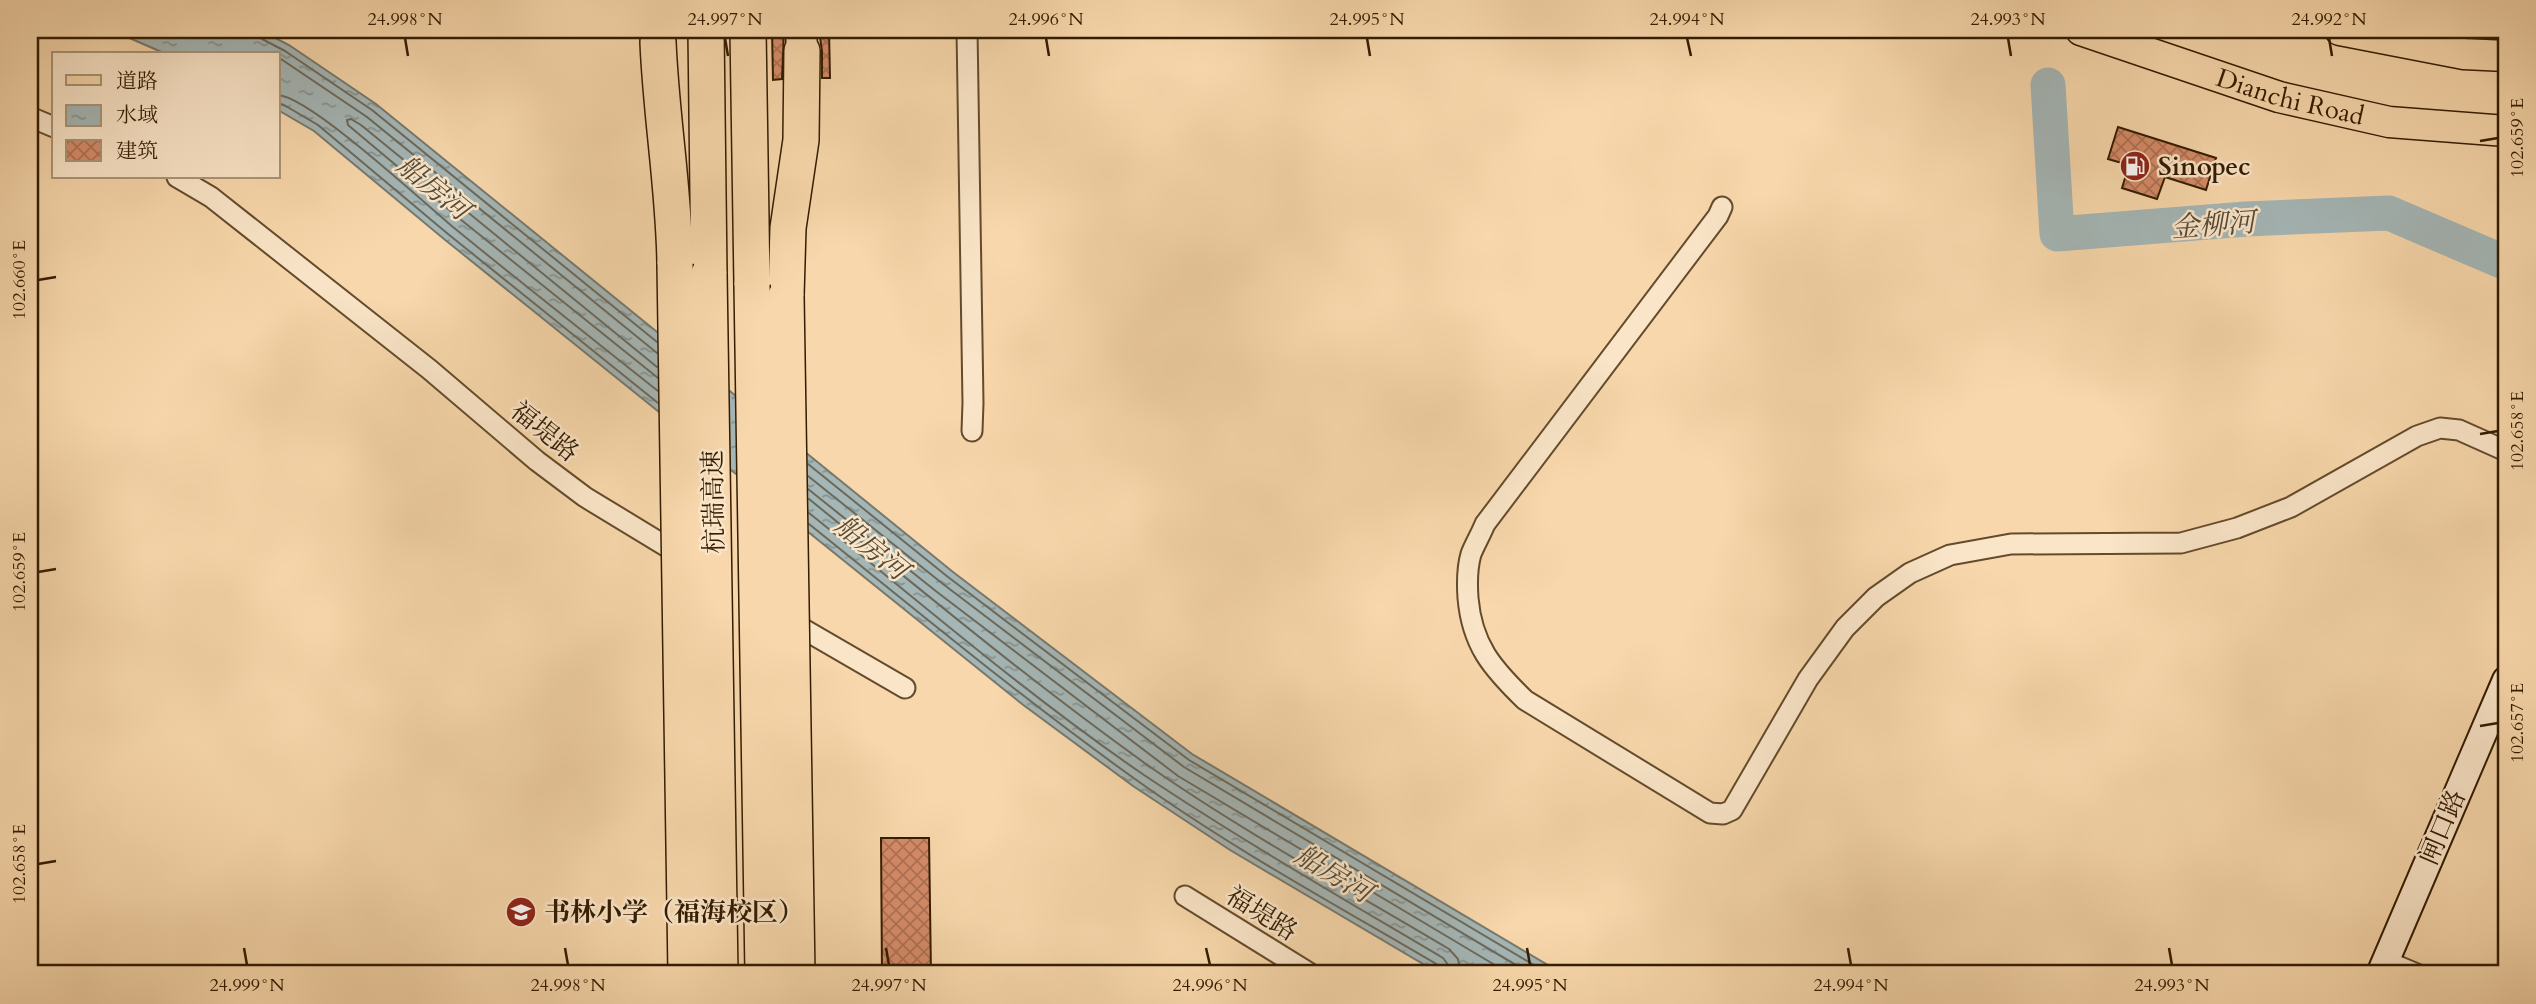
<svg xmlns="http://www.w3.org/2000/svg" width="2536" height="1004" viewBox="0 0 2536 1004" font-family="Cardo,'Noto Serif SC',serif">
<defs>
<pattern id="water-ripples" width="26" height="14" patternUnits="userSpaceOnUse" patternTransform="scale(1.75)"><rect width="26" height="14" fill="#a4b6b6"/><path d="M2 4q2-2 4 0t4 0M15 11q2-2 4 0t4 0" fill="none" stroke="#869392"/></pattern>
<pattern id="building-cross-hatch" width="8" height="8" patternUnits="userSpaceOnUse" patternTransform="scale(1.75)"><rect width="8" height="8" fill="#d58b68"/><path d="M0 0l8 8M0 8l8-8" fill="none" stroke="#ad7153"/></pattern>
</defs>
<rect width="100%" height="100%" fill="#f7d7ab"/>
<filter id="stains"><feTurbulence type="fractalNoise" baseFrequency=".00286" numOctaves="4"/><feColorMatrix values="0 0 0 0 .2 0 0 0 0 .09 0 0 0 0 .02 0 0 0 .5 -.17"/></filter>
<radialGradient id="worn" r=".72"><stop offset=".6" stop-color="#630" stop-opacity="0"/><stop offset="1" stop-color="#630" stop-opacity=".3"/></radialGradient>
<!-- water -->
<path fill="url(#water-ripples)" stroke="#77786d" stroke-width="2" d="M111 30H260L289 45 376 104 953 572 1192 754 1563 974H1440L1230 850 1133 786 1022 704 444 239 314 131 278 110V54H166Z"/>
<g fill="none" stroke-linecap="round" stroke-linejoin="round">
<!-- shore -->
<g stroke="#6c695b" stroke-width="2">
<path d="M258 30 262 39 285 51 372 110 657 342"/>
<path d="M278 57 367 117 657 353"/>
<path d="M278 95C310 97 422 201 453 227 520 282 589 336 658 391"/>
<path d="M278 104 284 105 318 125 448 234 658 403"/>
<path d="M657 367 361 125 351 119 347 120 348 125 460 219 658 378"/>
<path d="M808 464 948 577 1189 760 1549 974"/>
<path d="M808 476 943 584 1184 767 1531 974"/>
<path d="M808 489 937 592 1178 776 1510 974"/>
<path d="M809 499C920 589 1030 681 1146 764 1243 832 1347 888 1449 949L1458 959 1461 974"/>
<path d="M809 513C919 601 1027 695 1144 775 1241 840 1342 898 1443 958L1449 966 1451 974"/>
<path d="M809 524C916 610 1023 699 1135 779 1231 848 1336 905 1438 965L1442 974"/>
</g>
<!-- river -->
<path stroke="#a4b6b6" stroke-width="35" d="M2048 85 2057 234 2246 219 2389 213 2506 263"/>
</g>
<!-- building -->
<g fill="url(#building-cross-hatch)" stroke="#331c00" stroke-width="2">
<path d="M772 30H784L782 79 773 80Z"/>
<path d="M819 30H829L830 78H822V51Z"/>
<path d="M2118 127 2216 158 2206 190 2165 177 2157 199 2122 188 2129 165 2108 159Z"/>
<path d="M881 838H929L931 974H882Z"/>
</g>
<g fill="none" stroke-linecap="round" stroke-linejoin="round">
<!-- street casing -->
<g stroke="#644b2b" stroke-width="23">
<g id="street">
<path d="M967 30 973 403 972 431"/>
<path d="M30 117 54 127"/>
<path d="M177 177 211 197 429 369 537 461 585 497 682 556"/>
<path d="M1722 207 1718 216 1485 524C1481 534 1475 544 1471 554 1467 568 1467 584 1468 598 1472 645 1492 668 1525 700L1710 813 1723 814 1732 810 1808 679 1845 628 1876 597 1910 573 1950 555 2011 544 2181 543 2237 528 2291 507 2417 436 2440 428 2459 430 2506 451"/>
<path d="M786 619 905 688"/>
<path d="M1185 896 1311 974"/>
<path d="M2386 961 2417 974"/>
</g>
</g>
<!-- secondary casing -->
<g stroke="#331c00" stroke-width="30">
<path id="secondary" d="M2380 974 2506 680"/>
</g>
<!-- primary casing -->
<g stroke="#331c00" stroke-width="33">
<g id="primary">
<path d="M801 30 802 51"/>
<path id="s1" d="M2081 30 2279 97 2389 122 2506 131"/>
<path d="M2340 30 2464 54 2506 56"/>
</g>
</g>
<!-- highway casing -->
<g stroke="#331c00" stroke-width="38">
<g id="highway">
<path d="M706 30 709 274"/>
<path d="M748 30 752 285"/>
<path d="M658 42C661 116 674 189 675 264"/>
<path d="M786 296 788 228 801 140 802 51"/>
</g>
</g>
<!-- street -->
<use href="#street" stroke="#fae5c8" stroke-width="19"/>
<!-- secondary -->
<use href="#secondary" stroke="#fae5c8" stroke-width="26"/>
<!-- primary -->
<use href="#primary" stroke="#f7d7ab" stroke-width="30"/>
<!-- highway -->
<use href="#highway" stroke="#f7d7ab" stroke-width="35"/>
<!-- highway-bridge casing -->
<g stroke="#331c00" stroke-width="38" stroke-linecap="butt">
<g id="highway-bridge">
<path d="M675 264 686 974"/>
<path d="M709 274 720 974"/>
<path d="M752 285 763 974"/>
<path d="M786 296 797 974"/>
</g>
</g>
<!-- highway-bridge -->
<use href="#highway-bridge" stroke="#f7d7ab" stroke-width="35"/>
</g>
<!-- ticks -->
<path fill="none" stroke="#331c00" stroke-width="2.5" d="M405 38 408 56M725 38 728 56M1046 38 1049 56M1367 38 1370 56M1687 38 1691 56M2008 38 2011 56M2329 38 2332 56M2480 141 2498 138M38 280 56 277M2480 434 2498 431M38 572 56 569M2480 726 2498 723M38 864 56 861M244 948 247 965M565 948 568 965M886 948 889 965M1206 948 1210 965M1527 948 1530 965M1848 948 1851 965M2169 948 2172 965"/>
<!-- icons -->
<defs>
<g id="fuel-disc" transform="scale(1.575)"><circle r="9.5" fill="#8f2418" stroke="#fae5c8"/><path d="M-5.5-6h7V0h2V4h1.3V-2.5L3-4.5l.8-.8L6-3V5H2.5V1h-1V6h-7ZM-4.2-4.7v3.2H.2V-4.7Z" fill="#fff"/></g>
<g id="school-disc" transform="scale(1.575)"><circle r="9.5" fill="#8f2418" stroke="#fae5c8"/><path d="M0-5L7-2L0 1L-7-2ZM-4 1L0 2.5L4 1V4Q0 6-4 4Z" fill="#fff"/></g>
</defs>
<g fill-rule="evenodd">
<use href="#fuel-disc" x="2135" y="166"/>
<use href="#school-disc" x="521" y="912"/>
</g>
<g text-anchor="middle" stroke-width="5" stroke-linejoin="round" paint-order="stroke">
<!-- street labels -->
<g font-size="26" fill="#331c00" stroke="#fae5c8">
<text dy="9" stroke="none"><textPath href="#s1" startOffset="220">Dianchi Road</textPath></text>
<text transform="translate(545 431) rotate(39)" y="9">福堤路</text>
<text transform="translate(713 502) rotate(-91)" y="9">杭瑞高速</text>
<text transform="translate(2442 827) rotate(-67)" y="9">闸口路</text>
<text transform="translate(1262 913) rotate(32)" y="9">福堤路</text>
</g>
<!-- poi labels -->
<g font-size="26" font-weight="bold" fill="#331c00" stroke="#fae5c8" text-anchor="start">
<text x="2158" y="175">Sinopec</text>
<text x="544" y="921">书林小学（福海校区）</text>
</g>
<!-- water labels -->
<g font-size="28" font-style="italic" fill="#554a37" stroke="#fae5c8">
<text transform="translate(434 187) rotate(39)" y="10">船房河</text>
<text transform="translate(2213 224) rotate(-4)" y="10">金柳河</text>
<text transform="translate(872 547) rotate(39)" y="10">船房河</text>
<text transform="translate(1334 873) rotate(31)" y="10">船房河</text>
</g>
</g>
<!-- margin -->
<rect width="2536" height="1004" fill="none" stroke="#f7d7ab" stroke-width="77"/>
<!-- legend -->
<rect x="52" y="52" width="228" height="126" fill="#fae5c8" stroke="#aa9578" stroke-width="2"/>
<rect x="66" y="75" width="35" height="10" fill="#f7d7ab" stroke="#aa9578" stroke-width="2"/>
<text x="116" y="88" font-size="21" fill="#331c00">道路</text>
<rect x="66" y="105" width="35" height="21" fill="url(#water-ripples)" stroke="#aa9578" stroke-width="2"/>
<text x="116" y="122" font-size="21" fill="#331c00">水域</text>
<rect x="66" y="140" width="35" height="21" fill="url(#building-cross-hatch)" stroke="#aa9578" stroke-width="2"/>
<text x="116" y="158" font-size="21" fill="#331c00">建筑</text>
<rect x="38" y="38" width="2460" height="927" fill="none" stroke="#331c00" stroke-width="2.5"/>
<g font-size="18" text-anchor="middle" fill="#331c00">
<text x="405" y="25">24.998°N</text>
<text x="725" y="25">24.997°N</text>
<text x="1046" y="25">24.996°N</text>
<text x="1367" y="25">24.995°N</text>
<text x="1687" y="25">24.994°N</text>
<text x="2008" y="25">24.993°N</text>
<text x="2329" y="25">24.992°N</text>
<text transform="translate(2517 138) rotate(-90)" y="6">102.659°E</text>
<text transform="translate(19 280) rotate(-90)" y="6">102.660°E</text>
<text transform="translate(2517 431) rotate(-90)" y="6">102.658°E</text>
<text transform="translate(19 572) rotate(-90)" y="6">102.659°E</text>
<text transform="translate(2517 723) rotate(-90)" y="6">102.657°E</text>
<text transform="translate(19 864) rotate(-90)" y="6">102.658°E</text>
<text x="247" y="991">24.999°N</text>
<text x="568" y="991">24.998°N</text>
<text x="889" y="991">24.997°N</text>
<text x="1210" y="991">24.996°N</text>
<text x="1530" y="991">24.995°N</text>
<text x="1851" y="991">24.994°N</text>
<text x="2172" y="991">24.993°N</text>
</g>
<rect width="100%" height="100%" filter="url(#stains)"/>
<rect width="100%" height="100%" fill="url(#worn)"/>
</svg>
